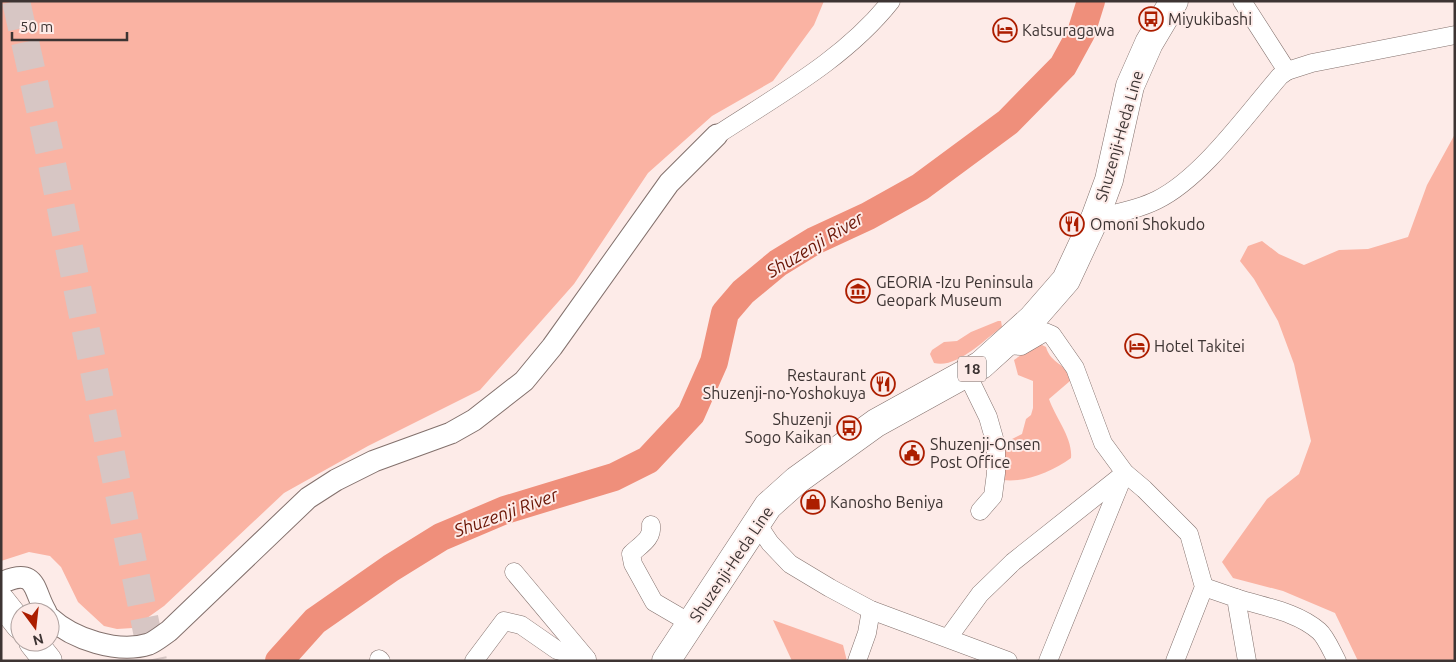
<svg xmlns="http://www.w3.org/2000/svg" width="1456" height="662" viewBox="0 0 1456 662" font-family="Ubuntu,sans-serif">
<rect width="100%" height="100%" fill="#fdebe8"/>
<!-- green -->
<g fill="#fab3a3">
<path d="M1 1H824L814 25 773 81 712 116 648 173 574 284 480 390 368 446 284 493 164 606 133 628 117 629 104 626 78 602 61 567 50 556 29 552 1 561Z"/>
<path d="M1455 134V661H1358L1335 613 1283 591 1233 578 1222 562 1267 499 1299 474 1311 441 1294 364 1278 321 1254 279 1240 261 1248 246 1262 241 1279 254 1304 265 1339 250 1368 249 1408 237 1427 185Z"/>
<path d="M998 321H1001L1002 327C985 339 957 369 934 363L930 354 932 350 944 342 957 341 971 332Z"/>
<path d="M1038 343 1046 347C1051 365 1067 362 1070 381L1049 399C1055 417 1073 438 1071 458 1053 471 1025 483 1003 480L1004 443 1022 434 1026 419 1031 415 1033 408V381L1018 375 1014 360Z"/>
<path d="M773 620 843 645 847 661H792Z"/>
</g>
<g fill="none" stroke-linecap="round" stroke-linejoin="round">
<!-- river -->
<path stroke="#ef8f7b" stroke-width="28" d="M279 661 315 621 391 568 441 537 505 510 614 477 648 460 691 414 714 362 725 313 743 292 778 263 814 241 868 216 920 187 1008 122 1063 66 1081 33 1091 1"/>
<!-- motorway-tunnel -->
<path stroke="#d7c6c4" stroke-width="28" stroke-dasharray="28 14" stroke-linecap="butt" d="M16 1 50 154 153 661"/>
<!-- minor casing -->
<g stroke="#83716d" stroke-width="19">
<g id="minor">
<path d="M1242 1 1287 71"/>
<path d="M717 135C778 95 845 59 891 1"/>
<path d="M1095 218C1116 213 1137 210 1157 200 1202 178 1247 114 1280 76L1287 71 1312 63 1455 35"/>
<path d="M1003 345 1021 346 1045 332 1052 335 1075 368 1103 443 1125 473 1144 489 1189 534 1204 587 1175 661"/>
<path d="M966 372 988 417 996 445V473L993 496 980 511"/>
<path d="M756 522 770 543 790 564 830 588 871 610 1008 661"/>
<path d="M651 525C653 539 640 545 631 554L633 564 654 602 690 623"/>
<path d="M514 572 587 659"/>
<path d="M1204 587 1236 598 1247 661"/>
<path d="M1236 598C1263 607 1296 611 1319 631 1326 637 1332 652 1337 661"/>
<path d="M948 638 980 594 1013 562 1125 473"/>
<path d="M379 659 381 661"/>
<path d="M474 661 504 621 521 625 557 650 586 658"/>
<path d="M857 661 867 633 871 610"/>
<path d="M1048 661 1124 474"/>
</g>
</g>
<!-- tertiary casing -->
<g stroke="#83716d" stroke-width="23">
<g id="tertiary">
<path d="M1 583C38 566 33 591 46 612"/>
<path d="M50 618C73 639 118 654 149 644 156 641 163 635 169 631L308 498 336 480 374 461 451 433 474 420 524 381 552 347 669 183 717 135"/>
</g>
</g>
<!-- primary casing -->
<g stroke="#83716d" stroke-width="29">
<path id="primary" d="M666 661 768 506 797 480 876 423 981 365 1032 319 1066 280 1095 218 1109 180 1130 86 1149 43 1174 1"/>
</g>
<!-- trunk casing -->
<g stroke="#83716d" stroke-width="29">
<g id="trunk">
<path d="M1 601 20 625"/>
<path d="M33 642 48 661"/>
</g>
</g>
<!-- minor -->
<use href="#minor" stroke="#fff" stroke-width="18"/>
<!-- tertiary -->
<use href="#tertiary" stroke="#fff" stroke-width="21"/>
<!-- primary -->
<use href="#primary" stroke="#fff" stroke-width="28"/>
<!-- trunk -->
<use href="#trunk" stroke="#fff" stroke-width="28"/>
</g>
<!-- icons -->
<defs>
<g id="bus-ring" transform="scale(1.25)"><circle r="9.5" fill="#fdebe8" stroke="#ac1e00" stroke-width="1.5"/><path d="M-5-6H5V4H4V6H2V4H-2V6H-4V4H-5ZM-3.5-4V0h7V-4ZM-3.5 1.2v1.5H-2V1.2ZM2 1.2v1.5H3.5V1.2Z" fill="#ac1e00"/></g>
<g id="hotel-ring" transform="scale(1.25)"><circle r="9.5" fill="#fdebe8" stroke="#ac1e00" stroke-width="1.5"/><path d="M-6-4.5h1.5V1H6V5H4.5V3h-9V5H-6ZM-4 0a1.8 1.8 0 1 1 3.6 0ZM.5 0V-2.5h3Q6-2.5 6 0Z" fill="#ac1e00"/></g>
<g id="restaurant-ring" transform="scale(1.25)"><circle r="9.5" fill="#fdebe8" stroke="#ac1e00" stroke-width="1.5"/><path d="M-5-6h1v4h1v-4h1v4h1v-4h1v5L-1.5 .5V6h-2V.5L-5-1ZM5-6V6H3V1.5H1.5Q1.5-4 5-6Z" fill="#ac1e00"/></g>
<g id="museum-ring" transform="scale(1.25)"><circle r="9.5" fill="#fdebe8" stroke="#ac1e00" stroke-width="1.5"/><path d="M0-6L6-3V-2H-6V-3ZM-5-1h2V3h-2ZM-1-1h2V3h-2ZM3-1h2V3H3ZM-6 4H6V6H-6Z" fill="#ac1e00"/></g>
<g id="civic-ring" transform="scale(1.25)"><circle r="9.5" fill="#fdebe8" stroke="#ac1e00" stroke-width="1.5"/><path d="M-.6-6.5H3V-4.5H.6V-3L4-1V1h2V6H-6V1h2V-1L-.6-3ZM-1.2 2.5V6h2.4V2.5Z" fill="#ac1e00"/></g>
<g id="shop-ring" transform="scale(1.25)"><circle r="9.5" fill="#fdebe8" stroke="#ac1e00" stroke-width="1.5"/><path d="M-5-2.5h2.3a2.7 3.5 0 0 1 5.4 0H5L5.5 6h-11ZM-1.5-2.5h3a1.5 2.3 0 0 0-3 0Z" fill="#ac1e00"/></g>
</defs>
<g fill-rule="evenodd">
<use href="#bus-ring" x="1151" y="19"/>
<use href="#hotel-ring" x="1005" y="30"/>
<use href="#restaurant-ring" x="1072" y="224"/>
<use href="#museum-ring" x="858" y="291"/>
<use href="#hotel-ring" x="1137" y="346"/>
<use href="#restaurant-ring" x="883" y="384"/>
<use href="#bus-ring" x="849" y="428"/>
<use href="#civic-ring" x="912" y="453"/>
<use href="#shop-ring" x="813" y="502"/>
</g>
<g text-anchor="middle" stroke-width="4" stroke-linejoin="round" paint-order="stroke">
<!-- shield labels -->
<rect fill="#fdebe8" stroke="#776b69" stroke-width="1" x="958" y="356.5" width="28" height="25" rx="4"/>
<g font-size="15" font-weight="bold" fill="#3d3433">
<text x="972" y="374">18</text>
</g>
<!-- poi labels -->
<g font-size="16" fill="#3d3433" stroke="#fdebe8" text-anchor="start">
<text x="1168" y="25">Miyukibashi</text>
<text x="1022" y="36">Katsuragawa</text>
<text x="1090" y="230">Omoni Shokudo</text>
<text x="876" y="288">GEORIA -Izu Peninsula<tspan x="876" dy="18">Geopark Museum</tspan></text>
<text x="1154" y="352">Hotel Takitei</text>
<text x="866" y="381" text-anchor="end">Restaurant<tspan x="866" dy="18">Shuzenji-no-Yoshokuya</tspan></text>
<text x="832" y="425" text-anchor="end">Shuzenji<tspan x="832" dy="18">Sogo Kaikan</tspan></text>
<text x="930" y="450">Shuzenji-Onsen<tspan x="930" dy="18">Post Office</tspan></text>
<text x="830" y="508">Kanosho Beniya</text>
</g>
<!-- street labels -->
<g font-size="16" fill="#3d3433" stroke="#fdebe8">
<text transform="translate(1119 136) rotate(-74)" y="6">Shuzenji-Heda Line</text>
<text transform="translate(731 564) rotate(-56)" y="6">Shuzenji-Heda Line</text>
</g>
<!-- water labels -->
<g font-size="18" font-style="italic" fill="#6a1505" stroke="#fdebe8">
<text transform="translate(815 245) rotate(-31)" y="6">Shuzenji River</text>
<text transform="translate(506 513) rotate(-20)" y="6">Shuzenji River</text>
</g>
</g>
<!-- border -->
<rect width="1456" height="662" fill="none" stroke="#3d3433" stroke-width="5"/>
<!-- north arrow -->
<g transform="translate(35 627) rotate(165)"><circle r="24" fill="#fdebe8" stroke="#b0a2a0"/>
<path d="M0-4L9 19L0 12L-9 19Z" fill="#ac1e00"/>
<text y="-8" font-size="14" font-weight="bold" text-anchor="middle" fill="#3d3433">N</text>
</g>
<!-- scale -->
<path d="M12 32v8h115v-8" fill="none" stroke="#3d3433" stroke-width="2.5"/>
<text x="20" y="32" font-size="15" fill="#3d3433" stroke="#fdebe8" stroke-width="4" paint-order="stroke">50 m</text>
</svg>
